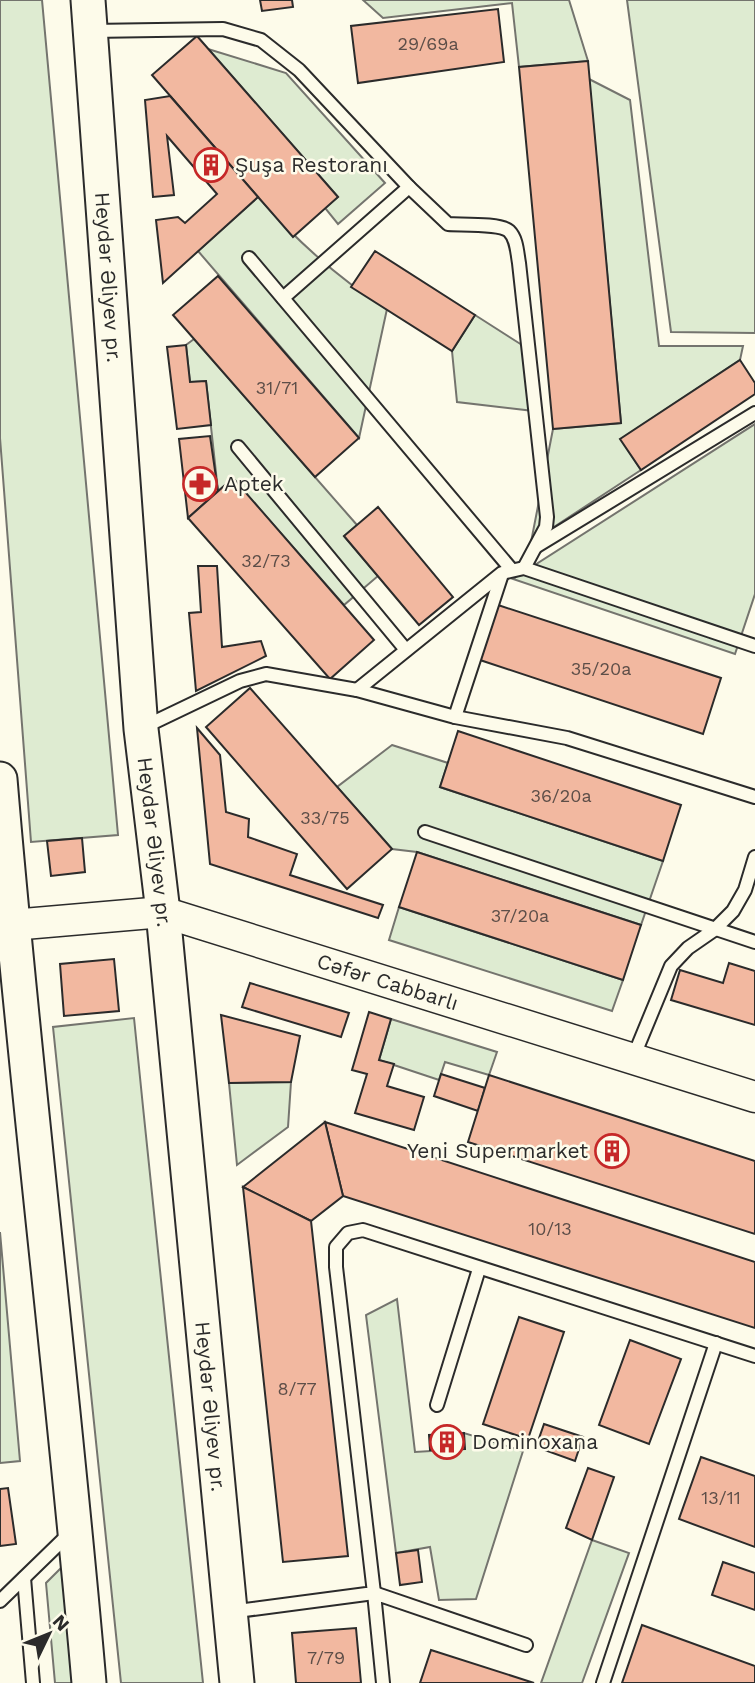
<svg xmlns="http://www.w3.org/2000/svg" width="755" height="1683" viewBox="0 0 755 1683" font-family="'Work Sans',sans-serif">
<rect width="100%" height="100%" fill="#fdfbea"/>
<!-- green -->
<g fill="#deebd1" stroke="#74746e" stroke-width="2">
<path d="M0 0H42L118 835 31 842 0 438Z"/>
<path d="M363 0H569L588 61 519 67 512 3 383 18Z"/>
<path d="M627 0H755V333L671 332Z"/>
<path d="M208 49 286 73 385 183 338 224 325 208 338 197Z"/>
<path d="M589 79 630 100 659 346H743L740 360 621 439 641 470 531 542 553 429 621 423Z"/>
<path d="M258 197C296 240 337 278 387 309L359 438 198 251Z"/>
<path d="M475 315 522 345 534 411 457 402 452 351Z"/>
<path d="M194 339 357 525 344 536 378 576 344 605 233 479 218 491 206 381 190 382 186 345Z"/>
<path d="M755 424V594L735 654 513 579Z"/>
<path d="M392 745 448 763 440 787 663 861 641 925 417 852 392 849 337 787Z"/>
<path d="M399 907 623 980 612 1011 389 940Z"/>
<path d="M134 1018 143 1107 203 1683H121L53 1027Z"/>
<path d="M391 1019 497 1052 489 1075 445 1062 439 1080 379 1060Z"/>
<path d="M291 1082 288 1127 237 1165 229 1083Z"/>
<path d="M0 1232 20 1461 0 1463Z"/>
<path d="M397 1299 415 1452 464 1449V1433L523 1451 476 1599 439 1600 430 1547 396 1553 366 1315Z"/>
<path d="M592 1540 629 1553 582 1683H541Z"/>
<path d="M64 1565 75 1683H55L46 1583Z"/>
</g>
<!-- building -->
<g fill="#f2b8a0" stroke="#2b2b2b" stroke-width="2">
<path d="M260 0H292L293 7 262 11Z"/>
<path d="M498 9 504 62 358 83 351 26Z"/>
<path d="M197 36 338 197 293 237 152 75Z"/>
<path d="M588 61 621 423 553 429 519 67Z"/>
<path d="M170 96 258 197 163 283 156 220 178 217 185 223 217 194 167 136 174 195 153 197 145 100Z"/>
<path d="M375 251 475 315 452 351 351 287Z"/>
<path d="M218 276 359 438 315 477 173 315Z"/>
<path d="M186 345 190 382 206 381 211 425 177 429 167 347Z"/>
<path d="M740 360 755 383V394L641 470 620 439Z"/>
<path d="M210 436 218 491 188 518 179 439Z"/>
<path d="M233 478 374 640 330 679 188 518Z"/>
<path d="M378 507 453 597 419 625 344 536Z"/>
<path d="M198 566H217L222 647 261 641 266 656 196 691 189 613 201 612Z"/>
<path d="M498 605 721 678 703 734 480 660Z"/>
<path d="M250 688 392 849 347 889 206 727Z"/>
<path d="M197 728 220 755 226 812 249 819 248 837 297 854 290 875 383 905 378 918 210 864Z"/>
<path d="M458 731 681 805 663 861 440 787Z"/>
<path d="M82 838 85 872 51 876 47 841Z"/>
<path d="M417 852 641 925 623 980 399 907Z"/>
<path d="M114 959 119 1011 64 1016 60 964Z"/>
<path d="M729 963 755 971V1025L671 1000 680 970 723 983Z"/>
<path d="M250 983 349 1013 341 1037 242 1007Z"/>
<path d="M369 1012 391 1019 379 1060 394 1064 387 1086 424 1097 414 1130 355 1113 367 1074 352 1070Z"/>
<path d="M221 1015 300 1036 291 1082 229 1083Z"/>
<path d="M441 1074 485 1088 478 1111 434 1096Z"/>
<path d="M489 1075 755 1161V1234L468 1142Z"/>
<path d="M325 1122 755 1262V1328L343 1196Z"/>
<path d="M325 1122 343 1196 311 1221 243 1187Z"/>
<path d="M243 1187 311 1221 348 1556 283 1562Z"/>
<path d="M519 1317 564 1332 528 1439 483 1424Z"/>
<path d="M630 1340 681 1359 649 1444 599 1425Z"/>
<path d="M544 1424 583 1437 575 1461 536 1447Z"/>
<path d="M464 1433 465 1449 430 1450 429 1435Z"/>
<path d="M701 1457 755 1476V1547L679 1519Z"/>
<path d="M588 1468 614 1477 592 1540 566 1528Z"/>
<path d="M8 1488 16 1544 0 1546V1489Z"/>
<path d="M418 1550 422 1582 400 1585 396 1553Z"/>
<path d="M723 1562 755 1573V1610L712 1595Z"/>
<path d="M642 1625 755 1666V1683H622Z"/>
<path d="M356 1628 361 1683H296L292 1633Z"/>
<path d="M431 1650 534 1683H420Z"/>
</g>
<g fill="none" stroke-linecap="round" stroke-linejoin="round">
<!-- service casing -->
<g stroke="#2b2b2b" stroke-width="16">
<g id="service">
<path d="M91 31 223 29 261 40 299 70 409 187 448 224C461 225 500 223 509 231 517 239 517 252 519 263L547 517 546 527 524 568"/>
<path d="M249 258 511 569"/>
<path d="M283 298 409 187"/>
<path d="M238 447 406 650"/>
<path d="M537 546 755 413"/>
<path d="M357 690 502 573 524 568 755 646"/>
<path d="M455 717 502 574"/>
<path d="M144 727 240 681 266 674 357 690 455 717 567 738 755 797"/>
<path d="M425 832 755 942"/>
<path d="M633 1058 671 966 688 948 714 930 733 911 745 890 755 857"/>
<path d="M437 1405 479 1269"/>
<path d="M24 1578 33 1683"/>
<path d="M0 1601 70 1533"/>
<path d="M230 1612 374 1593 336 1267V1247L348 1233 363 1230 755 1356"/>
<path d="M383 1683 374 1593 526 1645"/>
<path d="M603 1683 716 1343"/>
</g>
</g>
<!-- tertiary casing -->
<g stroke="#2b2b2b" stroke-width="33">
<g id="tertiary">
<path id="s1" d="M12 925 163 912 755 1097"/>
</g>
</g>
<!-- secondary casing -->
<g stroke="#2b2b2b" stroke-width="37">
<g id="secondary">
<path id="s2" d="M88 0 141 729 163 912 237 1683"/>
<path d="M0 779C25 1081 63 1381 89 1683"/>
</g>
</g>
<!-- service -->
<use href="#service" stroke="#fdfbea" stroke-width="12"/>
<!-- tertiary -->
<use href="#tertiary" stroke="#fdfbea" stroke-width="30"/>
<!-- secondary -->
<use href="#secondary" stroke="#fdfbea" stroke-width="33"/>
</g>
<!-- icons -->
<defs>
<g id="building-ring" transform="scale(1.75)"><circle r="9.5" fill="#fdfbea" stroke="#c62828" stroke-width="1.5"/><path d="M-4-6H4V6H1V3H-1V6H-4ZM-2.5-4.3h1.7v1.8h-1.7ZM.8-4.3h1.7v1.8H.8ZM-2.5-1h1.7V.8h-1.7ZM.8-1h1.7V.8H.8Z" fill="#c62828"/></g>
<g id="pharmacy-ring" transform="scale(1.75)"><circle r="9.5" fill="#fdfbea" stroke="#c62828" stroke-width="1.5"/><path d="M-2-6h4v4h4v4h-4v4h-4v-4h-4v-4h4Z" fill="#c62828"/></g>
</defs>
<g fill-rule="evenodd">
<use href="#building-ring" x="211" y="165"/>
<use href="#pharmacy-ring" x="200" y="484"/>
<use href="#building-ring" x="612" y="1151"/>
<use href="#building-ring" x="447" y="1442"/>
</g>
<g text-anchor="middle" stroke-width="5" stroke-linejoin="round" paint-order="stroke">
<!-- number labels -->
<g font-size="18" fill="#5d4e48">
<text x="428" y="50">29/69a</text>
<text x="277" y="394">31/71</text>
<text x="266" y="567">32/73</text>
<text x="601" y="675">35/20a</text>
<text x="561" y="802">36/20a</text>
<text x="325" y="824">33/75</text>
<text x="520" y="922">37/20a</text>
<text x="550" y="1235">10/13</text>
<text x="297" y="1395">8/77</text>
<text x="721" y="1504">13/11</text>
<text x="326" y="1664">7/79</text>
</g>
<!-- poi labels -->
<g font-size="21" fill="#2b2b2b" stroke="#fdfbea" text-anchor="start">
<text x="235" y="172">Şuşa Restoranı</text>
<text x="224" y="491">Aptek</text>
<text x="588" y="1158" text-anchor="end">Yeni Supermarket</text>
<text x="472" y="1449">Dominoxana</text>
</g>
<!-- street labels -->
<g font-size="21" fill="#2b2b2b" stroke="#fdfbea">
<text dy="7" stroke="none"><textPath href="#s2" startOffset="278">Heydər Əliyev pr.</textPath></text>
<text dy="7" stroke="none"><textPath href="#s2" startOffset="845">Heydər Əliyev pr.</textPath></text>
<text dy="7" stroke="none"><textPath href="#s1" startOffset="387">Cəfər Cabbarlı</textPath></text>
<text dy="7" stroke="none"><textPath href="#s2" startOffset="1412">Heydər Əliyev pr.</textPath></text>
</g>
</g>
<!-- north arrow -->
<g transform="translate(49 1634) rotate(47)" stroke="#fdfbea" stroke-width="5" paint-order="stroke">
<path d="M0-5L12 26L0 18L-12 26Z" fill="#2b2b2b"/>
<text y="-10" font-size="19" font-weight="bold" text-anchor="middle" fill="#2b2b2b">N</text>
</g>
</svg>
